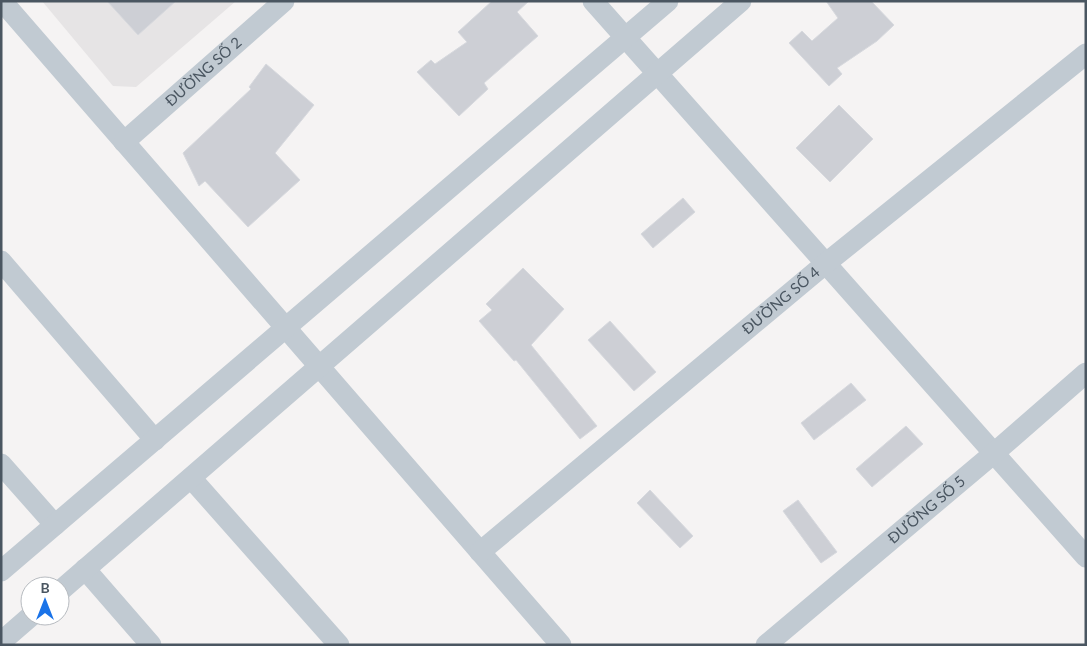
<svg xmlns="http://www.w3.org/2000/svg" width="1087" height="646" viewBox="0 0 1087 646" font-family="Lato,sans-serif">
<rect width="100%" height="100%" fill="#f5f3f3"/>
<!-- education -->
<path fill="#e6e4e5" d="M42 1H236L136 87 113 86Z"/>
<!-- building -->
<g fill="#cdcfd5" stroke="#d7d9de">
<path d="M107 1H176L138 35Z"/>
<path d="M492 1H529L517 12 538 36 484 83 488 89 459 116 417 72 431 60 435 64 467 42 458 32Z"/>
<path d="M826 1H871L894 25 877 41 837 68 842 74 829 86 789 43 802 31 812 41 838 18Z"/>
<path d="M266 64 314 105 275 153 300 180 248 227 205 181 199 186 183 153 251 89 249 87Z"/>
<path d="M839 105 873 139 830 182 796 148Z"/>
<path d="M683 198 695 212 653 248 641 234Z"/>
<path d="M523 268 564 309 531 345 597 426 580 439 516 360 514 361 479 321 492 310 486 304Z"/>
<path d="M610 321 656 372 634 391 588 340Z"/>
<path d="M851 383 866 400 814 440 801 423Z"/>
<path d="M906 426 923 444 872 487 856 469Z"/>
<path d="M650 490 693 536 680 548 637 503Z"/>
<path d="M798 500 837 552 821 563 783 511Z"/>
</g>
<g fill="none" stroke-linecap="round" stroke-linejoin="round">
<!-- minor -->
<g stroke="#c1cad2" stroke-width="21">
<path d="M2 1 561 645"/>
<path d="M593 1 1086 557"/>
<path id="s1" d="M124 142 284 1"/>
<path d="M1 261 155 440"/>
<path d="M1 464 55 525"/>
<path d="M191 478 339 645"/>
<path id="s2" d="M480 552 825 264 1086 54"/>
<path d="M85 569 151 645"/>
<path d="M1 571 668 1"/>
<path d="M60 591 741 1"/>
<path d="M1 642 31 616"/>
<path id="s3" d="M766 645 993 454 1086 373"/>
</g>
</g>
<g text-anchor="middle" stroke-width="4" stroke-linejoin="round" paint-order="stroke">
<!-- street labels -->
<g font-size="15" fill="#4a5661" stroke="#fff">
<text dy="5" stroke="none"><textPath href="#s1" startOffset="106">ĐƯỜNG SỐ 2</textPath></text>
<text dy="5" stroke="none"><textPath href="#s2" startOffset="392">ĐƯỜNG SỐ 4</textPath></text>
<text dy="5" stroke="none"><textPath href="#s3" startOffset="210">ĐƯỜNG SỐ 5</textPath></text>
</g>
</g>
<!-- border -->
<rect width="1087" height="646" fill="none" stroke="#4a5661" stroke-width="5"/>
<!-- north arrow -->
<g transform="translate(45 601)"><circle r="24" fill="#ffffff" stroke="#b7bbc0"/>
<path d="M0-4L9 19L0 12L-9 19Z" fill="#1a73e8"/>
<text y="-8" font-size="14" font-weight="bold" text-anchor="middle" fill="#4a5661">B</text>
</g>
</svg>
